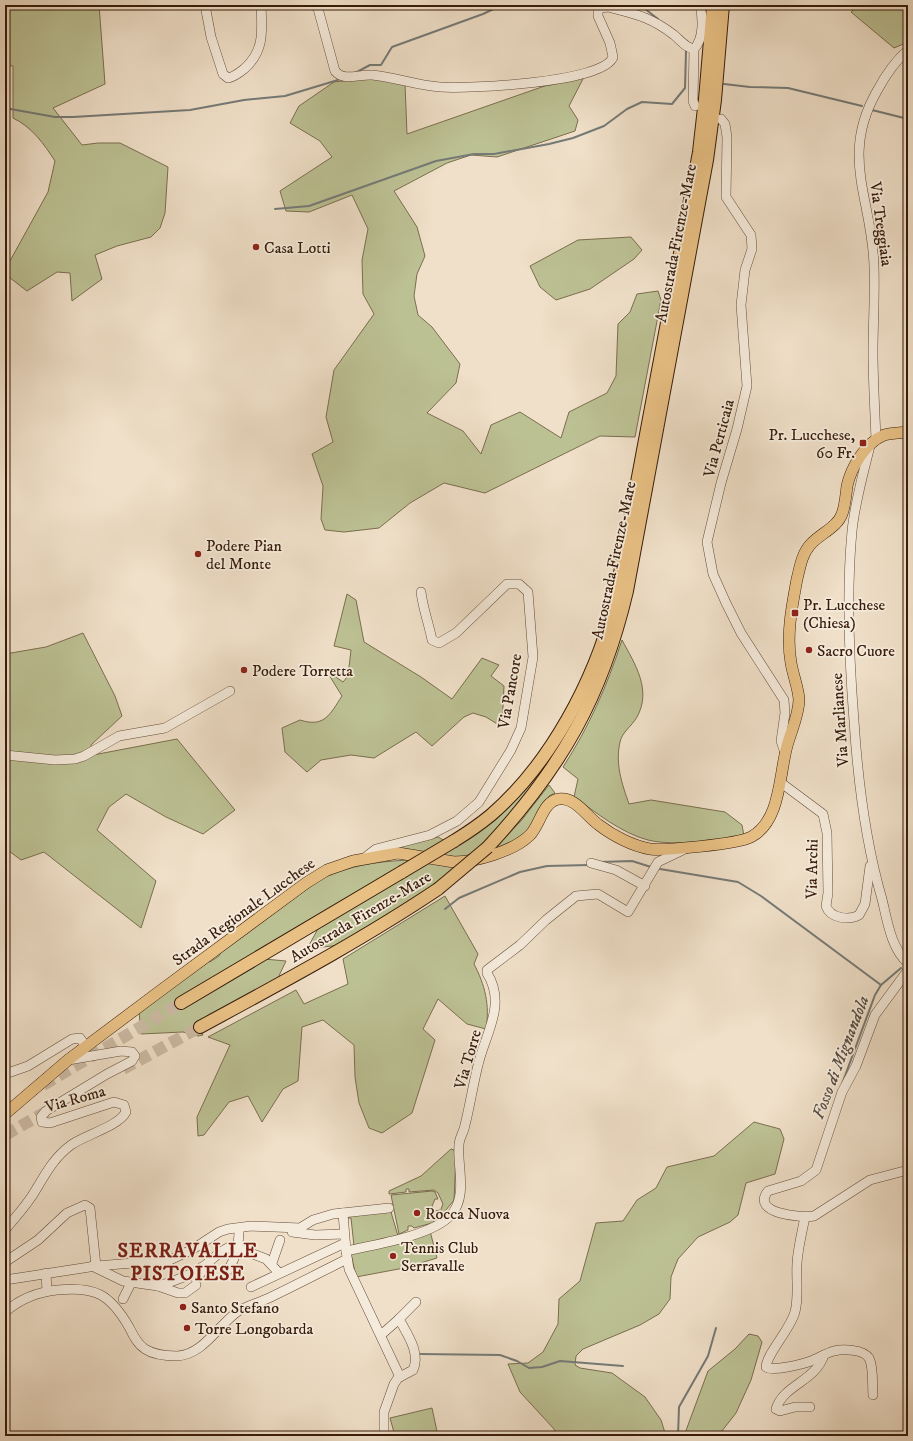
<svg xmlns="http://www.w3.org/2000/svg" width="913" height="1441" viewBox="0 0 913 1441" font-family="'IM FELL DW Pica',serif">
<rect width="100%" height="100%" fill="#f0e0c9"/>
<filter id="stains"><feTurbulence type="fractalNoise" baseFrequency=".005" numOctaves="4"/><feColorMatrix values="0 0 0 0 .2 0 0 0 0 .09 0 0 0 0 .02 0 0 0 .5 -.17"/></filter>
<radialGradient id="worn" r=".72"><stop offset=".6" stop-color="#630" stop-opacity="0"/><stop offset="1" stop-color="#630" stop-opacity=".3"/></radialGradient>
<!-- green -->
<g fill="#bcc194" stroke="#7a6e4e">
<path d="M5 5H99L105 84 53 108 82 145 98 143H120L168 167 165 213 160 228 151 237 117 246 95 255 102 279 72 301 70 273 57 272 27 291 5 274V270L48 192 55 161C44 144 32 127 13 118V66L5 65Z"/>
<path d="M859 5H908V42L894 48 851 12Z"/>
<path d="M579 74 584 77 569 106 578 120 575 131 497 157 471 155 447 163 394 191 417 227 425 256 417 274 414 296 418 315 432 327 460 364 456 383 427 413 463 431 481 454 491 425 520 412 561 438 569 412 607 393 616 376 618 324 630 312 637 294 658 291 661 300 635 437 600 436 485 493 444 483 410 503 379 528 344 532 325 530 321 519 323 486 312 454 333 442 326 417 334 370 374 314 363 294 362 260 368 229 352 195 309 212 286 211 280 191 332 157 320 141 290 123 299 106 334 82 368 78 405 84 407 134Z"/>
<path d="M631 237 642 250 634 259 590 289 556 300 540 287 530 266 578 240Z"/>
<path d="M347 594 356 600 364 642 421 677 452 699 482 658 499 665 491 676 504 686 502 727 486 717 473 713 464 717 432 746 416 732 374 758 351 755 321 760 307 772 285 752 282 728 300 720C325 728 330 714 342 696L329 675 330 673 343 682 348 676 351 650 334 646Z"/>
<path d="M83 633 115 696 122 716 91 745 93 755 177 739 235 810 203 834 166 817 126 794 109 807 97 830 156 881 141 928 44 852 21 860 5 848V654L46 647Z"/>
<path d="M622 640C635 664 652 690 637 717 632 726 622 732 620 742 615 764 622 784 629 804L651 800 725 812 742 825 744 836C715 839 676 847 648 840 621 833 597 813 574 797L578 779 563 767C589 727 607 686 622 640Z"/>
<path d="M542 764 548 768 531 792 476 852 498 845 521 821 549 785 555 793 549 796 530 829 507 845 461 858 392 847 438 837 454 846Z"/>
<path d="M408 860 459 866 437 883 340 945 307 949 320 925 264 959 286 961 277 980 197 1025 203 1035 198 1036 183 1032 141 1034 139 1011 208 960 210 962 219 956 221 951 321 879C352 865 374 862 408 860Z"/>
<path d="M445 896 478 954 474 964C485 985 490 1005 486 1029L467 1024 438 999 423 1029 435 1040 412 1113 382 1133 369 1128 359 1103 355 1077 354 1045 323 1020 302 1027 298 1081 283 1089 262 1122 248 1096 229 1102 204 1135 198 1136 197 1117 230 1045 208 1037 296 990 304 1004 348 984 343 959Z"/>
<path d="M754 1122 780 1129 784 1139 775 1174 746 1183 738 1215 730 1222 698 1237 678 1259 671 1277 670 1299 659 1314 640 1325 583 1349 576 1356 575 1365 580 1368 612 1373 645 1397 661 1420 666 1436H557L554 1429 520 1392 508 1364 528 1363 543 1352 558 1324 559 1299 580 1281 596 1223 623 1221 637 1200 656 1188 667 1167 714 1156Z"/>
<path d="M451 1149 454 1150 456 1155 454 1200 442 1215 441 1209 443 1204 438 1193 434 1190 409 1192V1189H406V1192L389 1194V1191L421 1176Z"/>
<path d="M432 1191 435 1192 438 1199H435L432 1206 435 1211 440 1210 441 1215 432 1223 414 1228 412 1226H408V1230L399 1234 391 1195Z"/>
<path d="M391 1212 398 1236 354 1246 351 1218H346V1215Z"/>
<path d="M430 1231 437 1258 404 1268 356 1277 351 1253Z"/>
<path d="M749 1334 758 1336 762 1342 751 1380 736 1413 718 1436H684L708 1371 735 1349Z"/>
<path d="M432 1408 438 1436H395L390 1418Z"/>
</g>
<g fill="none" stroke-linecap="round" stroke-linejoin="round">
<!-- stream -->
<g stroke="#757a77" stroke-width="2">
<path d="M640 5 658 19"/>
<path d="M355 73 370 65H381L392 47 483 14 502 5"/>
<path d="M724 84 750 87 788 88 862 106"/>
<path d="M5 108 55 117H73L190 110 244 100 285 96 338 80"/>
<path d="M872 110 908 119"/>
<path d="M275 209 309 206 436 161 474 154H494L549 144 573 138 604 126 627 109 642 102 672 104 685 88 686 51"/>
<path d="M600 862 632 861 651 867"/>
<path d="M660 869 738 882 761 896 881 985"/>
<path d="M445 909 459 898 520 872 547 866 589 865"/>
<path d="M842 1084 875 995 881 985 901 968"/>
<path d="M420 1354 500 1355 517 1361 529 1368 542 1367 560 1361 623 1366"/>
<path d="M678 1436 679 1407 708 1356 716 1328"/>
</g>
<!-- highway-tunnel -->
<g stroke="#cbb9a3" stroke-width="12" stroke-dasharray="12 6" stroke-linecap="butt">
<path d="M123 1069 200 1027"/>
<path d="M43 1085 181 1003"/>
<path d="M5 1135 51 1109"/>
</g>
<!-- minor casing -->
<g stroke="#654c39" stroke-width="10">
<g id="minor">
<path d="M205 5 211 37 223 74 228 78C234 77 239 73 244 69 265 51 262 30 261 5"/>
<path d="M317 5 335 71C344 82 359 74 372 75 395 77 418 86 440 87 467 89 604 83 613 57L610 43 598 16V11L601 8 608 7C635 14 651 17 674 35 680 40 686 48 694 49"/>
<path d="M695 106 693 101 694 49C704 39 703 18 700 5"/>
<path d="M721 119 725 124 727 137 726 197 751 235 752 249 745 270 741 305 747 386 737 429 721 483 707 542 713 574 726 603 741 633 784 700 785 713 781 741 785 753"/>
<path d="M876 440C875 411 873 381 873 352 873 324 875 296 874 267 873 201 839 157 877 91 885 76 895 61 908 50"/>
<path d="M870 446C863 474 855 502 852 531 846 594 849 658 854 721 858 782 865 841 882 899 887 919 891 949 908 963"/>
<path d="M5 755 55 760 75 759 84 756 119 736 165 728 230 691"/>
<path d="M780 782 823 814 827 833 828 893 826 906C830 918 849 921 859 915L865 904 870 866"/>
<path d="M363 859 376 849 430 835 457 821 479 802 511 750 521 728 533 657 528 592 519 584H507L456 633 439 643 432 640C429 624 423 609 421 592"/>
<path d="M591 863 616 870 645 886"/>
<path d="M908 970 875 1015 856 1066 842 1092 816 1170 801 1181 768 1191C750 1214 802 1218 814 1216L870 1180 908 1170"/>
<path d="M5 1074 28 1066 72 1039 80 1038 86 1047"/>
<path d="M343 1213 346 1251 349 1269 400 1377"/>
<path d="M805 1217C802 1232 798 1248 797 1263 796 1280 799 1296 795 1312 790 1330 767 1353 766 1367 771 1372 803 1364 811 1361 819 1358 826 1353 834 1351 843 1349 863 1349 869 1358 874 1368 872 1385 873 1395"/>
<path d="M5 1230C14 1219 24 1208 32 1196 44 1177 52 1159 71 1145 85 1135 119 1126 126 1112L124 1105 114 1102 50 1123 42 1122 41 1117 46 1111 107 1074 132 1061 135 1056 132 1052 121 1051 68 1060"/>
<path d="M292 1232 315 1235 344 1234"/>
<path d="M346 1251C373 1245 432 1236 451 1215 468 1196 457 1167 459 1145 459 1138 464 1132 465 1125 470 1105 473 1085 478 1065 485 1034 507 1005 487 973V970L520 945 546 920 576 896 598 894 628 912 658 862 685 849"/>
<path d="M5 1262 38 1240 67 1213 85 1205 90 1208 96 1266"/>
<path d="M272 1263 280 1240"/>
<path d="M92 1266 123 1281 158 1286 178 1293H185L196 1285"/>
<path d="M228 1270C237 1256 239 1244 239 1228"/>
<path d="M46 1273 47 1291"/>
<path d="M196 1279 204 1269 202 1267"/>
<path d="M5 1280 96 1266 170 1260 193 1249 219 1232 228 1229 251 1226 300 1228 313 1220 333 1214 389 1208"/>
<path d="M158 1286C172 1282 188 1276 201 1268 212 1261 219 1250 232 1246L266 1259 279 1273"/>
<path d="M251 1287 345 1243"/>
<path d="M123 1299 131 1283"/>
<path d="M5 1312C20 1299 38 1292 57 1290 95 1286 110 1294 129 1327 133 1335 137 1344 145 1349 154 1355 166 1356 177 1356 204 1355 219 1323 240 1310 249 1305 261 1302 271 1297 296 1285 321 1272 347 1259"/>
<path d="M399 1319 416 1302"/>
<path d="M381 1335 399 1319C407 1334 421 1353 413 1370L398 1378 394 1384 384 1412V1436"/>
<path d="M810 1407H795L780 1411 776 1409C784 1384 815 1382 824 1355"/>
<path d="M5 1434 8 1436"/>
</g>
</g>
<!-- major casing -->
<g stroke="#371b09" stroke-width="12">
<path id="major" d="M5 1114 68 1060 160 991 306 883 327 870 353 861 398 853 454 862C476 862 514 851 530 835 540 825 543 801 559 799 576 797 587 817 599 825 613 836 633 846 650 849 664 851 738 844 751 837 781 821 779 775 787 746 791 731 799 715 799 699 798 687 793 675 791 663 786 635 792 606 797 579 800 567 802 554 810 545 819 534 837 528 842 514 845 506 846 496 847 486 851 468 865 443 884 435 891 433 900 433 908 432"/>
</g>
<!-- highway casing -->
<g stroke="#371b09" stroke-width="14">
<g id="highway">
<path d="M454 841C467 833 479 825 491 815 551 763 594 681 614 605L699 152 705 99 713 5"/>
<path d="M488 847C562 767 602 697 627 591L707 160 715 100 723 5"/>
<path d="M181 1003 402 872"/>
<path d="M200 1027C281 983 362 940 438 889"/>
</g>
</g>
<!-- minor -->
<use href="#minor" stroke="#f5ebdc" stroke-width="9"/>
<!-- major -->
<use href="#major" stroke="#e8c084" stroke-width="11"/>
<!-- highway -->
<use href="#highway" stroke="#e8c084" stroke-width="12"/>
<!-- highway-bridge casing -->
<g stroke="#371b09" stroke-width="14" stroke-linecap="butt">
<g id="highway-bridge">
<path d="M402 872 454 841"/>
<path d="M438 889 488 847"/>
</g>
</g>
<!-- highway-bridge -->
<use href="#highway-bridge" stroke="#e8c084" stroke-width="12"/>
</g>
<!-- markers -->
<g fill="#8f2418" stroke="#f5ebdc" stroke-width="1.5">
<circle cx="256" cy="247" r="4"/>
<rect x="859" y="439" width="8" height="8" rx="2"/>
<circle cx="198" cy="554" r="4"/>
<rect x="791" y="609" width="8" height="8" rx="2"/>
<circle cx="809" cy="650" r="4"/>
<circle cx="244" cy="670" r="4"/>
<circle cx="417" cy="1213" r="4"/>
<circle cx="393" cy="1256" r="4"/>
<circle cx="183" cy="1307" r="4"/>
<circle cx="187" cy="1328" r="4"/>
</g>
<g text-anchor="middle" stroke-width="3.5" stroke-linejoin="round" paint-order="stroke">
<!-- street labels -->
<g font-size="16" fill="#371b09" stroke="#f5ebdc">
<text transform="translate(882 224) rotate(82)" y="6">Via Treggiaia</text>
<text transform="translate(675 243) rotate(-79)" y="6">Autostrada Firenze-Mare</text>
<text transform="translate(718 438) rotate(-75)" y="6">Via Perticaia</text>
<text transform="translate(613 560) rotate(-78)" y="6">Autostrada Firenze-Mare</text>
<text transform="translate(509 691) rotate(-80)" y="6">Via Pancore</text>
<text transform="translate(839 720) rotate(-94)" y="6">Via Marlianese</text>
<text transform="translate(811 869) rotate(-89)" y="6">Via Archi</text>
<text transform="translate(243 911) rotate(-36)" y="6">Strada Regionale Lucchese</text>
<text transform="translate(360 916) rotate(-31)" y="6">Autostrada Firenze-Mare</text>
<text transform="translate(467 1059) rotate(-74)" y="6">Via Torre</text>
<text transform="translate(75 1098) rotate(-16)" y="6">Via Roma</text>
</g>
<!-- poi labels -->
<g font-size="16" fill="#371b09" stroke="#f5ebdc" text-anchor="start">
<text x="264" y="253">Casa Lotti</text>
<text x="855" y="440" text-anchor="end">Pr. Lucchese,<tspan x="855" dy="18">60 Fr.</tspan></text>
<text x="206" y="551">Podere Pian<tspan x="206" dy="18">del Monte</tspan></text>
<text x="803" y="610">Pr. Lucchese<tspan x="803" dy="18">(Chiesa)</tspan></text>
<text x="817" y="656">Sacro Cuore</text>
<text x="252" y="676">Podere Torretta</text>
<text x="425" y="1219">Rocca Nuova</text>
<text x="401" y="1253">Tennis Club<tspan x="401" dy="18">Serravalle</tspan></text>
<text x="191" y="1313">Santo Stefano</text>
<text x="195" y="1334">Torre Longobarda</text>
</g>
<!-- water labels -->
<g font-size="17" font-style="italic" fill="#564b40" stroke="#f5ebdc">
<text transform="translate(840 1057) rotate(-69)" y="6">Fosso di Mignandola</text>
</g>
<!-- district labels -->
<g font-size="20" font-weight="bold" letter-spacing="1" fill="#7a1f14" stroke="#f5ebdc">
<text x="188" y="1257">SERRAVALLE<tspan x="188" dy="23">PISTOIESE</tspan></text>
</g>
</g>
<!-- margin -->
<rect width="913" height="1441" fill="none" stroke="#f0e0c9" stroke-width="20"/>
<rect x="6" y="6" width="901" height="1429" fill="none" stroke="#371b09" stroke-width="2"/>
<rect x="10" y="10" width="893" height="1421" fill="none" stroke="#371b09"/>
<rect width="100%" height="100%" filter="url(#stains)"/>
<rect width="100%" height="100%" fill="url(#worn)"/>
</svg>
